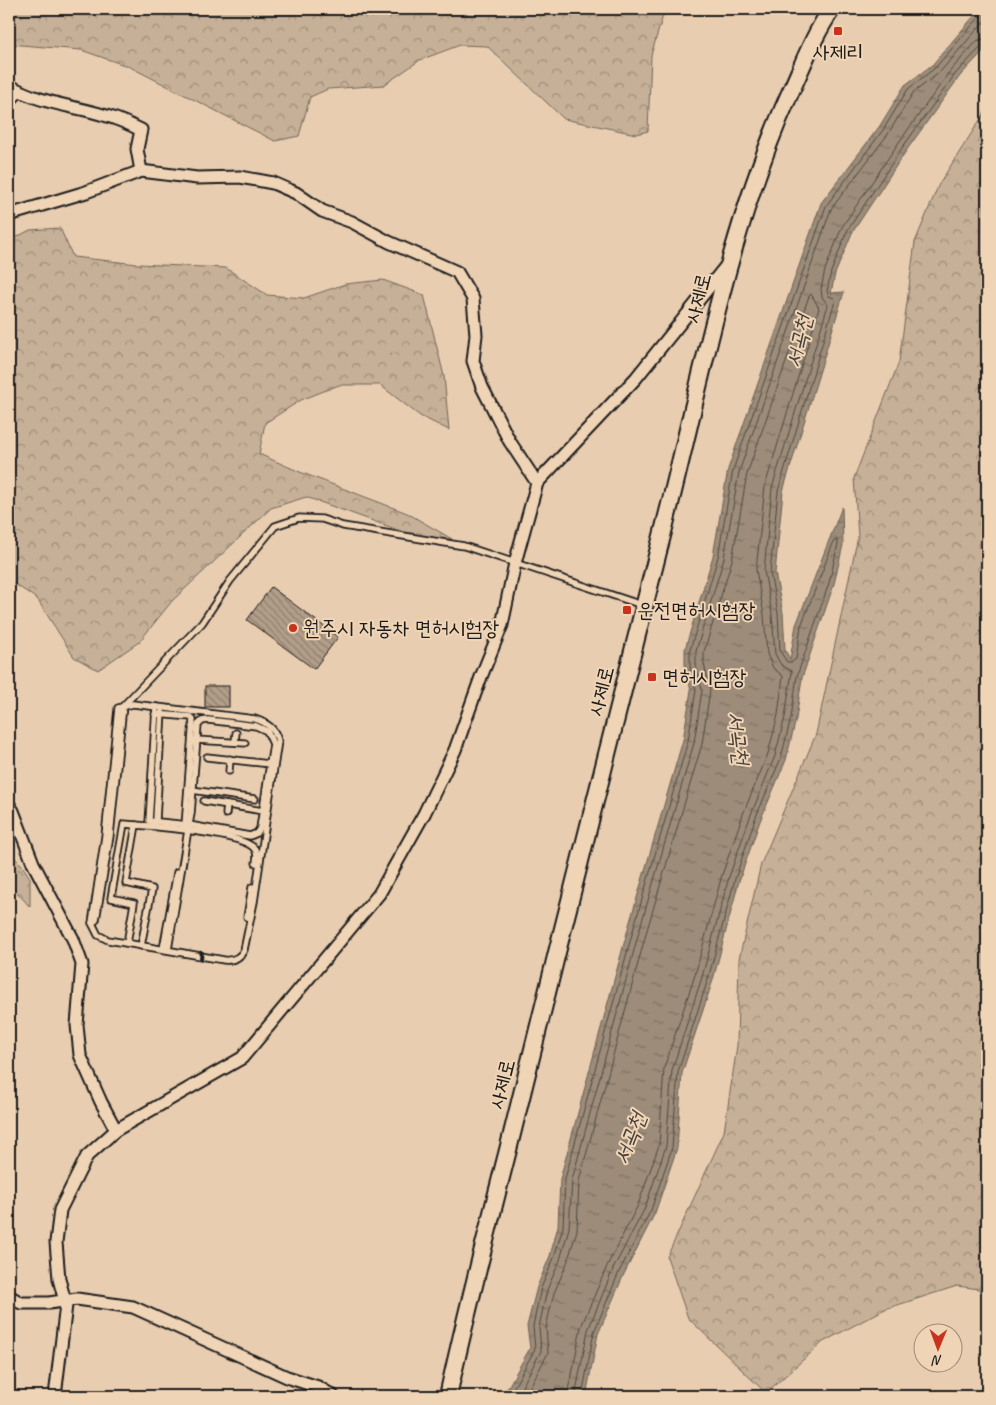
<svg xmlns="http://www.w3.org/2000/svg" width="996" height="1405" viewBox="0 0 996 1405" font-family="Caveat,'Poor Story',sans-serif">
<defs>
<pattern id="forest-crowns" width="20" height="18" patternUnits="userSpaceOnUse" patternTransform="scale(1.25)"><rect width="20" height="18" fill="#c6b097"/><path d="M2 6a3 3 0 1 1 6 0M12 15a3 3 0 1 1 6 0" fill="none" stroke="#a08e7a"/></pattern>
<pattern id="water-ripples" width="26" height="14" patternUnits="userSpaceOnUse" patternTransform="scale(1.25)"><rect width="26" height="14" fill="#9c8c79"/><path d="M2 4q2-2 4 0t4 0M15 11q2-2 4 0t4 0" fill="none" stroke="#7e7262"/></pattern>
<pattern id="building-back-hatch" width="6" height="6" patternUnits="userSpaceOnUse" patternTransform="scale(1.25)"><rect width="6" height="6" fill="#b29e89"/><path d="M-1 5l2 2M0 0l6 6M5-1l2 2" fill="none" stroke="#90806f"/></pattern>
</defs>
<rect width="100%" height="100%" fill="#e8cdb0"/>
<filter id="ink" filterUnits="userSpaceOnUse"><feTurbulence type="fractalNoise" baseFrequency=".02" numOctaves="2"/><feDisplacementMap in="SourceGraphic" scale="10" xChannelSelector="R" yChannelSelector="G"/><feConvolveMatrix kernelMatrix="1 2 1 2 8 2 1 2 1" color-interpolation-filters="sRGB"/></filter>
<g filter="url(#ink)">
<!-- forest -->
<g fill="url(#forest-crowns)" stroke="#71665a">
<path d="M9 9H665L651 55 648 131 636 134 564 119 487 46 460 45 420 60 384 85 328 89 310 97 299 136 275 141 130 67 81 50 9 44Z"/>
<path d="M987 109V1290L957 1286 885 1309 823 1342 766 1393 688 1318 667 1257 724 1132 737 1046 739 959 761 864 816 734 858 536 854 478 899 362 915 242 939 184Z"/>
<path d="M60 228 73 257 138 264 226 268 267 295 304 298 345 284 383 280 424 295 444 376 449 430 420 416 380 385H339L301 400 265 423 259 454 300 472 407 513 452 539 415 536 306 497 271 508 172 601 139 642 98 670 74 657 37 599 9 580V241L30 230Z"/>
<path d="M9 852 21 864 30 878V907L9 883Z"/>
</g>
<!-- water -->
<path fill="url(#water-ripples)" stroke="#695f54" d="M980 9H987V47L960 76 906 151 852 233 835 274 831 293 844 292 783 491 775 573 783 613 785 650 790 659 796 625 842 507 843 545 834 584 802 678 796 719 786 760 760 821 739 881 713 980 682 1073 677 1148 655 1213 624 1274 598 1334 586 1396H503L530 1348 527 1326 537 1287 550 1256 558 1226 560 1179 629 925 683 740 691 690 685 666V649L713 556 728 469 821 203 879 127 905 85 932 65Z"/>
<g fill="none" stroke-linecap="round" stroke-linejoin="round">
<!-- shore -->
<g stroke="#4f4941" stroke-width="1">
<path d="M509 1396 535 1349 533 1326 541 1288 554 1258 563 1227 565 1179 634 927 688 741 696 690 690 666V650L718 557 733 470 826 206 883 130 908 89 935 68 982 14 984 9"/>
<path d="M517 1396 541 1351 539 1327 547 1290 560 1260 569 1228 572 1180 640 928 694 743 702 690 696 665V651L724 558 739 472 831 209 888 134 913 93 940 72 987 18"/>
<path d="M525 1396 548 1353 546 1327 554 1293 567 1263 577 1230 579 1181 647 930 702 744 710 690 704 664V652L732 560 747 474 809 296 811 294 819 308 765 486 756 570 764 615 767 654 773 668 783 676 778 715 768 754 743 814 722 875 695 975 664 1068 659 1145 638 1205 607 1266 581 1327 568 1396"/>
<path d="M575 1396 588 1330 613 1269 645 1208 666 1146 672 1070 702 977 729 877 750 817 775 756 785 717 792 671 781 665 775 654 772 614 764 571 772 488 828 305 822 297 821 289 825 270 842 227 897 145 951 70 977 41 987 38"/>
<path d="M582 1396 594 1332 619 1272 651 1210 672 1148 678 1072 708 979 735 879 755 819 781 758 791 718 797 676 829 583 838 544 837 540 834 541 801 626 796 659 792 662H787L780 651 778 613 770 573 778 491 835 301 834 298 829 296 827 291 831 272 847 231 902 148 956 73 982 46 987 44"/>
</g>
</g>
<!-- building -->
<g fill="url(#building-back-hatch)" stroke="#1c1c1c">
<path d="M271 587 338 637 314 669 247 620Z"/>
<rect x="205" y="686" width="24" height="21"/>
</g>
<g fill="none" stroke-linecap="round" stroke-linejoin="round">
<!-- lane casing -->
<g stroke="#1c1c1c" stroke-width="9">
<g id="lane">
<path d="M133 704 255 719C267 723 275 728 278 741L254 902 244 950C240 958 233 961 224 960L108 940 98 935 92 923 105 836 118 708Z"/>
<path d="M156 707 149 821 189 825 250 836 257 833 260 828 273 744 267 731 256 726 208 720 202 721 198 725 191 814 188 830 168 950"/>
<path d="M155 714 191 717 193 720 185 826"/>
<path d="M196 740 245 743"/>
<path d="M235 742 236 733"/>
<path d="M207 757 270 764"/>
<path d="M229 771 230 759"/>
<path d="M192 790 255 799"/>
<path d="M204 801 263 811"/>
<path d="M226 814 227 805"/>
<path d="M156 821 162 711"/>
<path d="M247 917 252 887"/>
<path d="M92 923 96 920 110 836 123 706 202 623 230 581 275 526 299 518 322 519 343 526 464 546 642 605"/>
<path d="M127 943 134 903 111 898 124 824 136 825"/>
<path d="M141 946 152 889 126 883 136 825C158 827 240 833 254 848 258 852 257 858 256 863"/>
<path d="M163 949 177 872"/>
</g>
</g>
<!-- street casing -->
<g stroke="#1c1c1c" stroke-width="15">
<g id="street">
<path d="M9 85C41 105 81 106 116 119 125 122 133 126 141 130L137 149 141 171"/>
<path d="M9 101 19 91"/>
<path d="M9 215 86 192 141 171 197 178 240 177 273 183 296 193 322 211 352 222 389 242 457 272 473 299 476 335 473 361 482 387 510 442 537 483"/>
<path d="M9 805 13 811 33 863 73 939 82 964 77 1025 80 1055 101 1102 116 1130"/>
<path d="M9 1296 21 1303H49L77 1299 133 1307 287 1377 318 1387 333 1396"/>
<path d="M55 1396 66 1305 59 1279 56 1242 60 1210 87 1156 116 1130 242 1058 379 894 424 814 455 750 481 677 502 625 515 563 537 483 636 378 726 266"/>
</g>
</g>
<!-- secondary casing -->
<g stroke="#1c1c1c" stroke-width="20">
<path id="secondary" d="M448 1396C466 1314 487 1232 508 1150 559 941 613 732 665 524 702 379 728 230 790 93 803 65 814 34 832 9"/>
</g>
<!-- lane -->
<use href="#lane" stroke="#f0d4b6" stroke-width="5.5"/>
<!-- street -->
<use href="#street" stroke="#f0d4b6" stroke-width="11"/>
<!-- secondary -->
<use href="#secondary" stroke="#f0d4b6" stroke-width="16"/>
<!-- rail -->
<path stroke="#1c1c1c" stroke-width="4" stroke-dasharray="8 4" stroke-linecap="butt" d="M201 959 202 950"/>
</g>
</g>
<!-- markers -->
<g fill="#c8321e" stroke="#f0d4b6" stroke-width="2">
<rect x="833" y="26" width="10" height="10" rx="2.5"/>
<rect x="622" y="605" width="10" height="10" rx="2.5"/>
<circle cx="293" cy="628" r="5"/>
<rect x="647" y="672" width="10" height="10" rx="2.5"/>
</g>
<g text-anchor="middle" stroke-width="4" stroke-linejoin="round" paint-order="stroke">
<!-- poi labels -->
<g font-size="21" fill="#1c1c1c" stroke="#f0d4b6" text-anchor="start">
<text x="838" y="59" text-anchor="middle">사제리</text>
<text x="637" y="617">운전면허시험장</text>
<text x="303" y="635">원주시 자동차 면허시험장</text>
<text x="662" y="684">면허시험장</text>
</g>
<!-- street labels -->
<g font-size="21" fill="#1c1c1c" stroke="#f0d4b6">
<text transform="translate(698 298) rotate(-76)" y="7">사제로</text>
<text transform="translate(601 691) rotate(-76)" y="7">사제로</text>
<text transform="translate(502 1084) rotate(-76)" y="7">사제로</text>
</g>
<!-- water labels -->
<g font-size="22" font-style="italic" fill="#49433d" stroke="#f0d4b6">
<text transform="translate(798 341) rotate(-77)" y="8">서곡천</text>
<text transform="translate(739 738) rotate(83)" y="8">서곡천</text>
<text transform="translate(629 1138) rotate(-69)" y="8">서곡천</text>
</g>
</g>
<!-- margin -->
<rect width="996" height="1405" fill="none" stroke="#f0d4b6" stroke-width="30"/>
<rect x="15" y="15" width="966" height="1375" fill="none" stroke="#1c1c1c" stroke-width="2" filter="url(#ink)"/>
<!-- north arrow -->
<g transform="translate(938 1348) rotate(181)"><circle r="24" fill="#f0d4b6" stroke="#9b8a78"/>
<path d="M0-4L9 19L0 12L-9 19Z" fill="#c8321e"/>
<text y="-8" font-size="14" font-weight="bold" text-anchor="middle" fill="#1c1c1c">N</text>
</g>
</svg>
